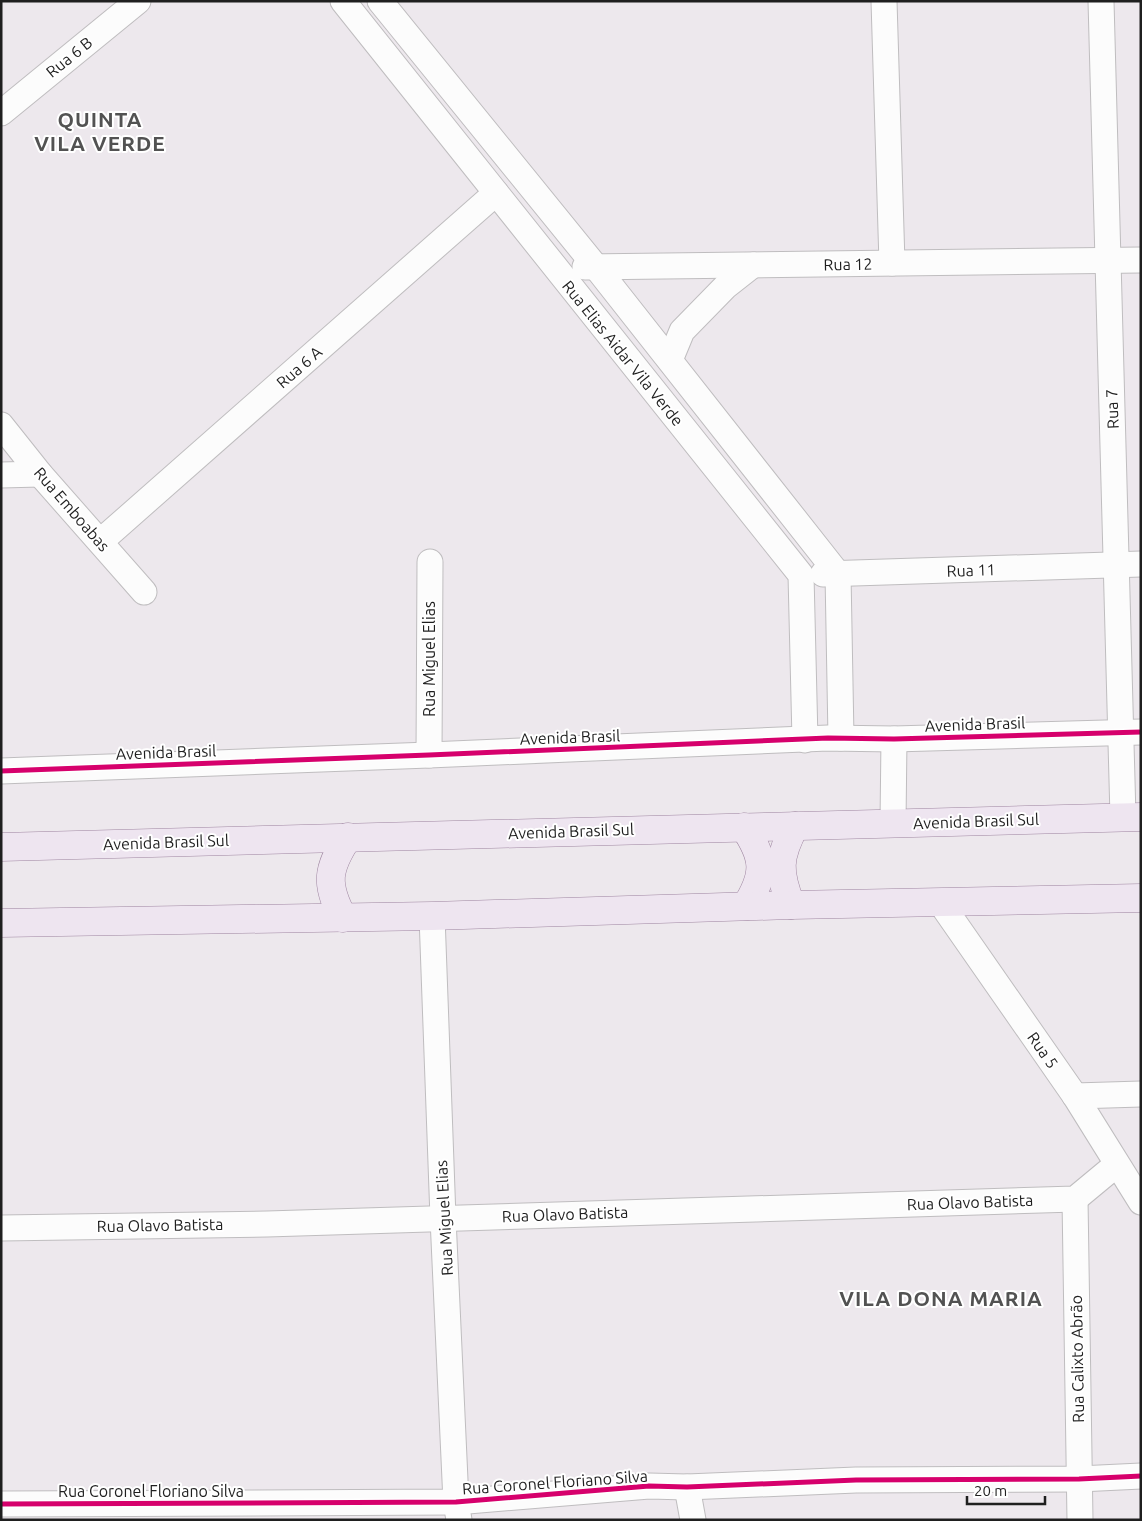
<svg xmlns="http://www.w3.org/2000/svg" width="1142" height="1521" viewBox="0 0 1142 1521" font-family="Ubuntu,sans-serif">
<rect width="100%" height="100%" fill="#ede8ed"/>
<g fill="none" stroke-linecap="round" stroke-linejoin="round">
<!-- minor casing -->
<g stroke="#bfbdbf" stroke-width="27">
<g id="minor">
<path d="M343 1 801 575 805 740"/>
<path d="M380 1 596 267 838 574 841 738"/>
<path d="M884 1 892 263"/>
<path d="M1101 1 1123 817"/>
<path d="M1 113 138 1"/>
<path d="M585 267 1141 260"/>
<path d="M670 360 682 331 725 287 753 265"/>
<path d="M1 425 40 474 144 592"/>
<path d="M1 475 40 474"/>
<path d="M101 541 496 193"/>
<path d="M823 574 1141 564"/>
<path d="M429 755 430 562"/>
<path d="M1 771 429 755 828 738 894 739 1141 732"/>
<path d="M893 823 894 739"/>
<path d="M940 902 1075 1096 1141 1202"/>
<path d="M432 916 443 1218 456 1502 459 1520"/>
<path d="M1075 1096 1141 1094"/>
<path d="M1075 1199 1080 1520"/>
<path d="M1 1228 267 1224 1075 1199 1116 1165"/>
<path d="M687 1487 693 1520"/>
<path d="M1 1504 456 1502 649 1486 687 1487 856 1480 1079 1479 1141 1476"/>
</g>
</g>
<!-- primary casing -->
<g stroke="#9f86a1" stroke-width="29">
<g id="primary">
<path d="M744 827C765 858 766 874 746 906"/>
<path d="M1 847 1141 817"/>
<path d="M791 905C778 872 778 857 795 826"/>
<path d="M343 918C325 884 327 869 348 837"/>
<path d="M1 923 432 916 791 905 1141 898"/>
</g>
</g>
<!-- minor -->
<use href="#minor" stroke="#fcfcfc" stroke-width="25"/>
<!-- primary -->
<use href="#primary" stroke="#eee5f0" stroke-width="28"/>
<!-- cycleway casing -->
<g stroke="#fff" stroke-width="8">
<g id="cycleway">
<path d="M1 771 429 755 828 738 894 739 1141 732"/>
<path d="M1 1504 456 1502 649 1486 687 1487 856 1480 1079 1479 1141 1476"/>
</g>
</g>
<!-- cycleway -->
<use href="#cycleway" stroke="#d6006c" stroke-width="5"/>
</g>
<g text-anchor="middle" stroke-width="4" stroke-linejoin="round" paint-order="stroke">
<!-- street labels -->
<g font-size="16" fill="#1f1f1f" stroke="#fff">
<text transform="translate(69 57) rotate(-39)" y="6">Rua 6 B</text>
<text transform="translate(848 264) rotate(-1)" y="6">Rua 12</text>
<text transform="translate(623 353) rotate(51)" y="6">Rua Elias Aidar Vila Verde</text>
<text transform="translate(299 367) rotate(-41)" y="6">Rua 6 A</text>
<text transform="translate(1112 409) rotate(-92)" y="6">Rua 7</text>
<text transform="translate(72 509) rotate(49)" y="6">Rua Emboabas</text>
<text transform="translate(971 570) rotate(-2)" y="6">Rua 11</text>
<text transform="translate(429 659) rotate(-90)" y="6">Rua Miguel Elias</text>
<text transform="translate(975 724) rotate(-2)" y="6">Avenida Brasil</text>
<text transform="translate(570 737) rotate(-2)" y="6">Avenida Brasil</text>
<text transform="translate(166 752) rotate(-2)" y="6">Avenida Brasil</text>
<text transform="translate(976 821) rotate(-2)" y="6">Avenida Brasil Sul</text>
<text transform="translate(571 831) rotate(-2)" y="6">Avenida Brasil Sul</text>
<text transform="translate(166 842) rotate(-2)" y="6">Avenida Brasil Sul</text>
<text transform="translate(1043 1050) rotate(55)" y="6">Rua 5</text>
<text transform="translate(970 1202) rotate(-2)" y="6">Rua Olavo Batista</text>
<text transform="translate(565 1214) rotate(-2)" y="6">Rua Olavo Batista</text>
<text transform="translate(444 1218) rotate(-93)" y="6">Rua Miguel Elias</text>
<text transform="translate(160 1225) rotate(-1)" y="6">Rua Olavo Batista</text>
<text transform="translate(1077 1359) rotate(-91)" y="6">Rua Calixto Abrão</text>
<text transform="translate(555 1482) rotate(-4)" y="6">Rua Coronel Floriano Silva</text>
<text x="151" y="1497">Rua Coronel Floriano Silva</text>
</g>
<!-- district labels -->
<g font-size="21" font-weight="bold" letter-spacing="1" fill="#525252" stroke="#fff">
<text x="100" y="127">QUINTA<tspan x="100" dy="24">VILA VERDE</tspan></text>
<text x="941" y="1306">VILA DONA MARIA</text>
</g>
</g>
<!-- border -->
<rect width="1142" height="1521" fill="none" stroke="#1f1f1f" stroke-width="5"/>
<!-- scale -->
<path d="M967 1496v8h78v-8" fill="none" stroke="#1f1f1f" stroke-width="2.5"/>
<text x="974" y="1496" font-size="15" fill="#1f1f1f" stroke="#ffffff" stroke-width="4" paint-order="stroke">20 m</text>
</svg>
